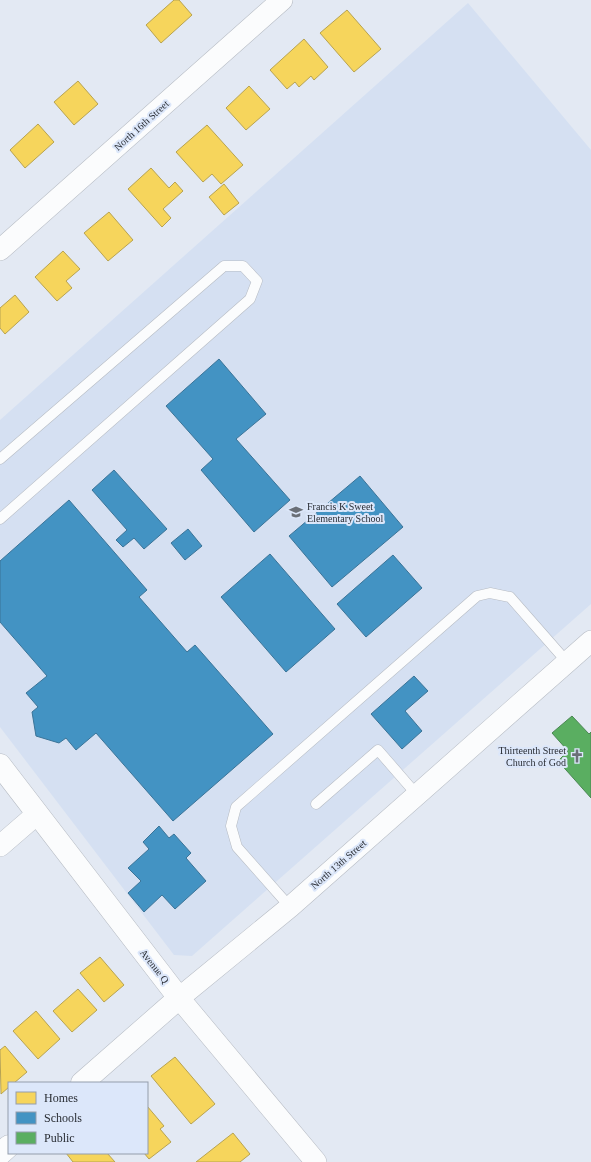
<svg xmlns="http://www.w3.org/2000/svg" width="591" height="1162" viewBox="0 0 591 1162" font-family="Georgia,serif">
<rect width="100%" height="100%" fill="#e3e9f3"/>
<!-- built -->
<path fill="#d5e0f2" d="M468 3 591 150V604L192 956 174 955 0 727V420Z"/>
<!-- homes -->
<g fill="#f6d55c" stroke="#b8a350">
<path d="M174 0H179L192 15 161 43 146 25Z"/>
<path d="M347 10 381 49 354 72 320 33Z"/>
<path d="M304 39 328 67 314 80 311 76 299 87 295 82 287 89 270 70Z"/>
<path d="M78 81 98 104 74 125 54 102Z"/>
<path d="M249 86 270 109 246 130 226 108Z"/>
<path d="M38 124 54 142 25 168 10 150Z"/>
<path d="M207 125 243 165 221 184 212 174 203 182 176 152Z"/>
<path d="M151 168 169 188 175 182 183 191 163 209 171 218 162 227 128 189Z"/>
<path d="M224 184 239 203 224 215 209 197Z"/>
<path d="M109 212 133 240 108 261 84 233Z"/>
<path d="M63 251 80 269 66 281 72 288 57 301 35 277Z"/>
<path d="M15 295 29 312 5 334 0 328V308Z"/>
<path d="M100 957 124 985 104 1002 80 973Z"/>
<path d="M78 989 97 1010 72 1032 53 1011Z"/>
<path d="M36 1011 60 1039 38 1059 13 1031Z"/>
<path d="M5 1046 27 1072 14 1083H9V1087L1 1094 0 1050Z"/>
<path d="M175 1057 215 1104 191 1124 151 1076Z"/>
<path d="M147 1106 164 1126 160 1129 171 1142 149 1159 144 1153H147Z"/>
<path d="M233 1133 250 1154 240 1162H196Z"/>
<path d="M66 1153H107L115 1162H73Z"/>
</g>
<!-- schools -->
<g fill="#4393c3" stroke="#3b7498">
<path d="M219 359 266 414 236 439 290 500 254 532 201 470 213 459 166 406Z"/>
<path d="M114 470 167 529 144 549 134 538 123 547 116 540 127 530 92 490Z"/>
<path d="M360 476 403 527 332 587 289 536Z"/>
<path d="M69 500 147 590 139 597 187 652 195 645 273 734 173 821 96 733 76 750 66 738 59 743 36 736 32 712 38 707 26 693 47 676 0 622V561Z"/>
<path d="M188 529 202 546 185 560 171 543Z"/>
<path d="M270 554 335 629 286 672 221 597Z"/>
<path d="M393 555 422 588 366 637 337 604Z"/>
<path d="M414 676 428 691 405 711 422 731 402 749 371 714Z"/>
<path d="M159 826 169 838 174 834 191 853 186 858 206 881 175 909 162 895 144 912 128 893 141 881 128 868 149 849 143 842Z"/>
</g>
<!-- public -->
<path fill="#5aae61" stroke="#4b8754" d="M572 716 589 734 591 732V798L558 761 568 751 552 733Z"/>
<g fill="none" stroke-linecap="round" stroke-linejoin="round">
<!-- service casing -->
<g stroke="#b6bbc3" stroke-width="11">
<g id="service">
<path d="M0 459 224 266H243L257 281 250 299 0 519"/>
<path d="M316 804 378 750 417 795"/>
<path d="M290 907 237 847 231 826 236 807 477 596 490 593 510 597 567 662"/>
</g>
</g>
<!-- minor casing -->
<g stroke="#b6bbc3" stroke-width="22">
<g id="minor">
<path d="M0 250 282 0"/>
<path d="M0 846 37 814"/>
<path d="M316 1162 179 998 290 907 591 641"/>
</g>
</g>
<!-- tertiary casing -->
<g stroke="#b6bbc3" stroke-width="23">
<g id="tertiary">
<path d="M0 765 179 998 82 1083"/>
<path d="M0 1154 9 1146"/>
</g>
</g>
<!-- service -->
<use href="#service" stroke="#fbfcfd" stroke-width="10"/>
<!-- minor -->
<use href="#minor" stroke="#fbfcfd" stroke-width="21"/>
<!-- tertiary -->
<use href="#tertiary" stroke="#fbfcfd" stroke-width="22"/>
</g>
<!-- icons -->
<defs>
<g id="school-bare" transform="scale(1.08)"><path d="M0-5L7-2L0 1L-7-2ZM-4 1L0 2.5L4 1V4Q0 6-4 4Z" fill="#6a6f77" stroke="#dce7fa" stroke-width="2.5" paint-order="stroke"/></g>
<g id="church-bare" transform="scale(1.08)"><path d="M-1.2-6h2.4v3.5h3.3v2.4h-3.3V6h-2.4V-.1h-3.3v-2.4h3.3Z" fill="#6a6f77" stroke="#dce7fa" stroke-width="2.5" paint-order="stroke"/></g>
</defs>
<g fill-rule="evenodd">
<use href="#school-bare" x="296" y="512"/>
<use href="#church-bare" x="577" y="756"/>
</g>
<g text-anchor="middle" stroke-width="4" stroke-linejoin="round" paint-order="stroke">
<!-- street labels -->
<g font-size="10" fill="#292d34" stroke="#dce7fa">
<text transform="translate(141 125) rotate(-42)" y="4">North 16th Street</text>
<text transform="translate(338 864) rotate(-41)" y="4">North 13th Street</text>
<text transform="translate(155 966) rotate(52)" y="4">Avenue Q</text>
</g>
<!-- poi labels -->
<g font-size="10" fill="#292d34" stroke="#dce7fa" text-anchor="start">
<text x="307" y="510">Francis K Sweet<tspan x="307" dy="12">Elementary School</tspan></text>
<text x="566" y="754" text-anchor="end">Thirteenth Street<tspan x="566" dy="12">Church of God</tspan></text>
</g>
</g>
<!-- legend -->
<rect x="8" y="1082" width="140" height="72" fill="#dce7fa" stroke="#949dab"/>
<rect x="16" y="1092" width="20" height="12" fill="#f6d55c" stroke="#949dab"/>
<text x="44" y="1102" font-size="12" fill="#292d34">Homes</text>
<rect x="16" y="1112" width="20" height="12" fill="#4393c3" stroke="#949dab"/>
<text x="44" y="1122" font-size="12" fill="#292d34">Schools</text>
<rect x="16" y="1132" width="20" height="12" fill="#5aae61" stroke="#949dab"/>
<text x="44" y="1142" font-size="12" fill="#292d34">Public</text>
</svg>
